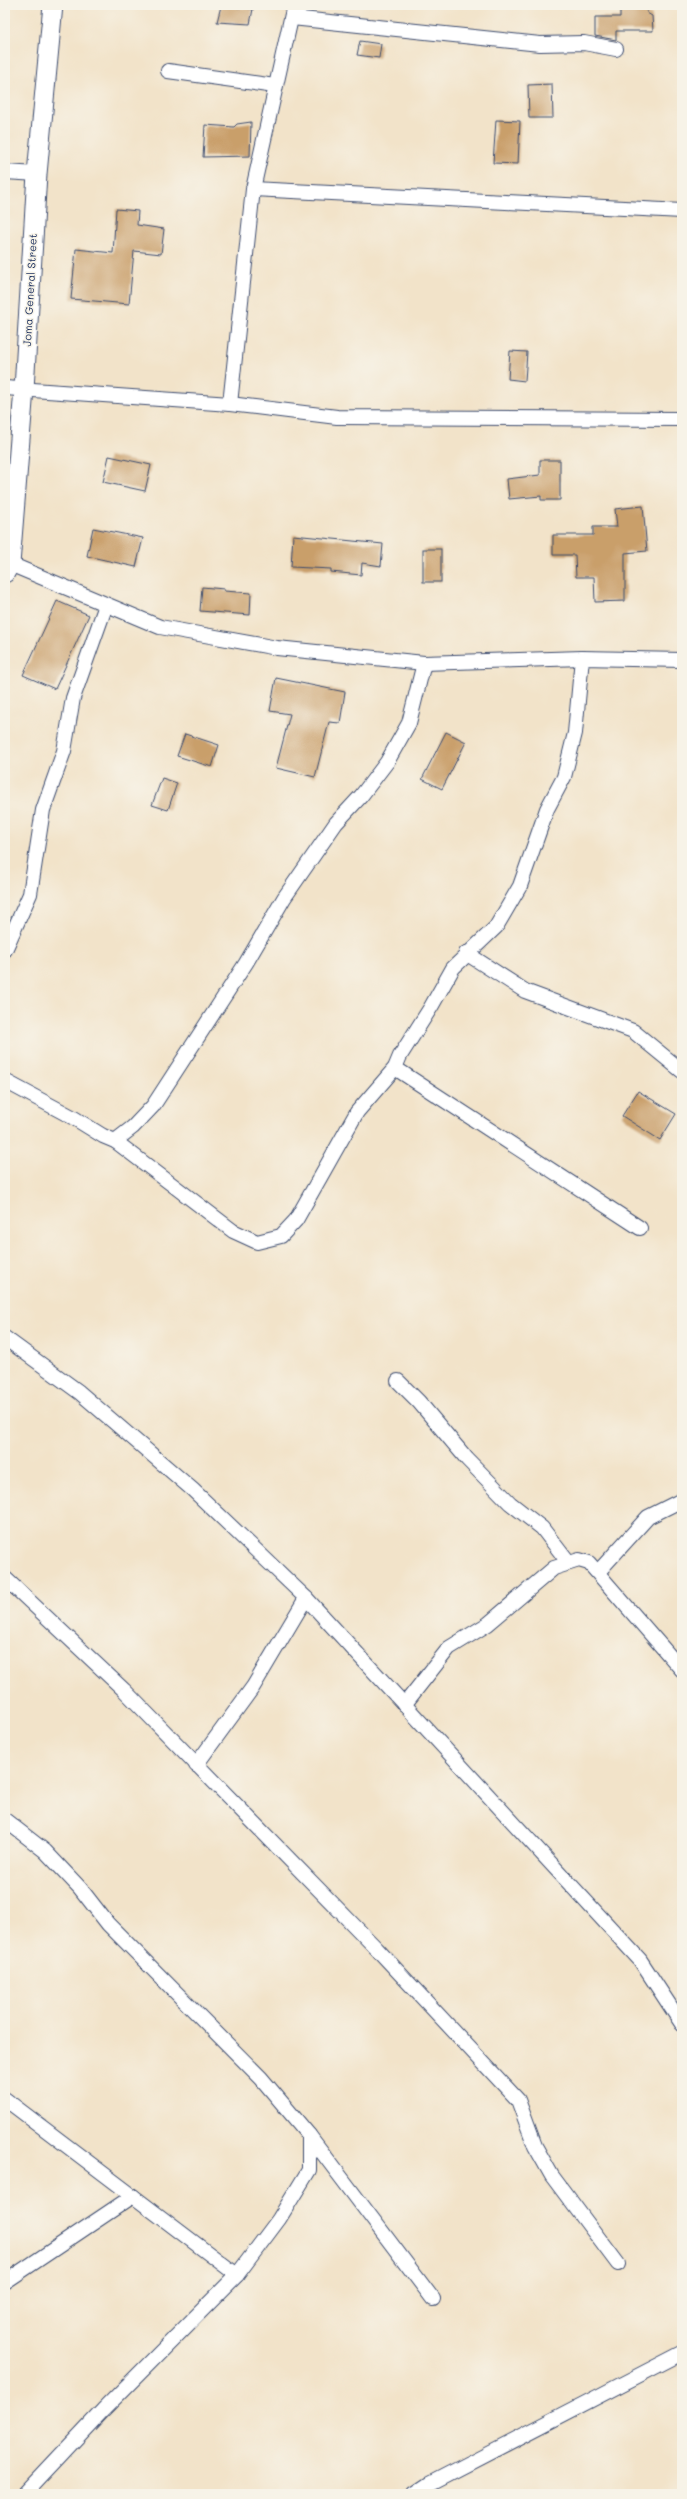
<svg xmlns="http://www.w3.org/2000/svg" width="687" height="2499" viewBox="0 0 687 2499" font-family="Mali,sans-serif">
<rect width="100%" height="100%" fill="#f7f3e8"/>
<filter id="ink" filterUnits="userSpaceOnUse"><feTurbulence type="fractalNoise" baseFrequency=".025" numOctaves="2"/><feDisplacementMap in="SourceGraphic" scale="8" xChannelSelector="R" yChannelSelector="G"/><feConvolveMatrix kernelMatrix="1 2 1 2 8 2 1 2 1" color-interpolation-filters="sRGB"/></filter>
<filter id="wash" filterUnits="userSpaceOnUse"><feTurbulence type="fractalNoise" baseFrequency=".012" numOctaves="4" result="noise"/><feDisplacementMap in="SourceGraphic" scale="16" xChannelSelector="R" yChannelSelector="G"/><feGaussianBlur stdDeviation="0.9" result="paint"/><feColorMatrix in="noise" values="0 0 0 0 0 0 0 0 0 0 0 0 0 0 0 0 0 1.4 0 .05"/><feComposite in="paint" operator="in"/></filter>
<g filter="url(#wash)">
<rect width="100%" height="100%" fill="#f2e3c9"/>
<g id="blocks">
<!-- building -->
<g fill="#c99f6b">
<path d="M620 5H647V13L652 16 653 31H616V40L595 36V17H620Z"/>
<path d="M221 6 253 9 250 24 217 22Z"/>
<path d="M360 41 381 44 379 58 357 55Z"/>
<path d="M552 84 553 118H529L528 85Z"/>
<path d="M496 120 520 121 518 164 493 163Z"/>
<path d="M251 122 250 156 203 157 205 125 234 127 237 124Z"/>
<path d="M116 209 138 211 137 225 164 229 161 254 134 251 129 304 71 299 76 249 113 253Z"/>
<path d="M510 351 527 352 525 381 508 379Z"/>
<path d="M109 456 151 465 145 491 103 482Z"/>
<path d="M540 460H560V500H541V496L509 499 507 479 540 475Z"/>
<path d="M643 506 647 551 625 553V601L595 602 594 577H576L575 555H553V535H593V527H617L615 509Z"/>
<path d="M93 528 143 538 136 567 87 556Z"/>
<path d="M293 535 383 544 381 566 362 563 361 575 331 572V569L291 567Z"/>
<rect x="423" y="549" width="18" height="33"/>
<path d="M202 587 224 589V591L251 593 250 615 200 611Z"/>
<path d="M57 601 89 615 55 689 23 675Z"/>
<path d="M276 678 345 692 340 723 329 722 315 777 276 768 290 714 270 711Z"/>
<path d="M446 732 466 742 442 789 422 779Z"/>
<path d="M185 734 219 745 212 767 177 756Z"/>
<path d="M162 778 177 783 168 810 152 805Z"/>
<path d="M638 1091 676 1114 660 1140 622 1116Z"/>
</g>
</g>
</g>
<g filter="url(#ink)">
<use href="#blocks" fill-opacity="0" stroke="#3b4a6e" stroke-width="1"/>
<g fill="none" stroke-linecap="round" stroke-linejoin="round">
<!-- street casing -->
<g stroke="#3b4a6e" stroke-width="16">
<g id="street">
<path d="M292 18 540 44 584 43 616 49"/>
<path d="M168 71 275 86"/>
<path d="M5 172 37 174"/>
<path d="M253 189 682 211"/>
<path d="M5 388 230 404 337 417 682 419"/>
<path d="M230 404 253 189 294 5"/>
<path d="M10 564 160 627 277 648 424 663 582 658 682 660"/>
<path d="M5 950 30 894 43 810 64 751 73 698 106 605"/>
<path d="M466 953 525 991 633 1031 682 1071"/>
<path d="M395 1068 640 1228"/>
<path d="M5 1081 74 1118 103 1136 115 1141 133 1127 153 1106 246 963 284 898 336 823 361 796 387 762 409 723 424 663"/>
<path d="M115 1141 233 1231 257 1242 281 1236 296 1220 357 1112 395 1068 400 1056 431 1007 453 968 496 927 520 886 547 809 564 777 575 733 582 658"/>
<path d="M5 1338 79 1392 193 1490 306 1598 640 1960 682 2024"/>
<path d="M398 1381 419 1402 467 1459 510 1503 542 1528 568 1562"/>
<path d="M598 1572 648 1517 682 1500"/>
<path d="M5 1578 124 1690 377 1949 518 2100 535 2146 552 2176 618 2264"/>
<path d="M404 1705 449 1648 488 1624 554 1568 579 1560 589 1563 682 1670"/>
<path d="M196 1765 253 1687 306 1598"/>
<path d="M5 1820 45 1851 80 1888 108 1924 261 2078 309 2135V2170L279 2219 237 2275 103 2410 24 2494"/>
<path d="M5 2099 237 2275"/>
<path d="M309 2135 433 2299"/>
<path d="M5 2282 133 2196"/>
<path d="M414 2494 429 2484 682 2353"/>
</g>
</g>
<!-- secondary casing -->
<g stroke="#3b4a6e" stroke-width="21">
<path id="secondary" d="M5 573 10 564 24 389 37 174 53 5"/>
</g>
<!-- street -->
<use href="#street" stroke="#fff" stroke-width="14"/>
<!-- secondary -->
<use href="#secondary" stroke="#fff" stroke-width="19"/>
</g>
</g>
<g text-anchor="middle" stroke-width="3" stroke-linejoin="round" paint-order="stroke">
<!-- street labels -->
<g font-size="11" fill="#1b2f5e" stroke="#f7f3e8">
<text transform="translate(30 290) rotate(-87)" y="4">Joma General Street</text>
</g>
</g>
<!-- margin -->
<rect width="687" height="2499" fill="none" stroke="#f7f3e8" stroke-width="20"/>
</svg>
